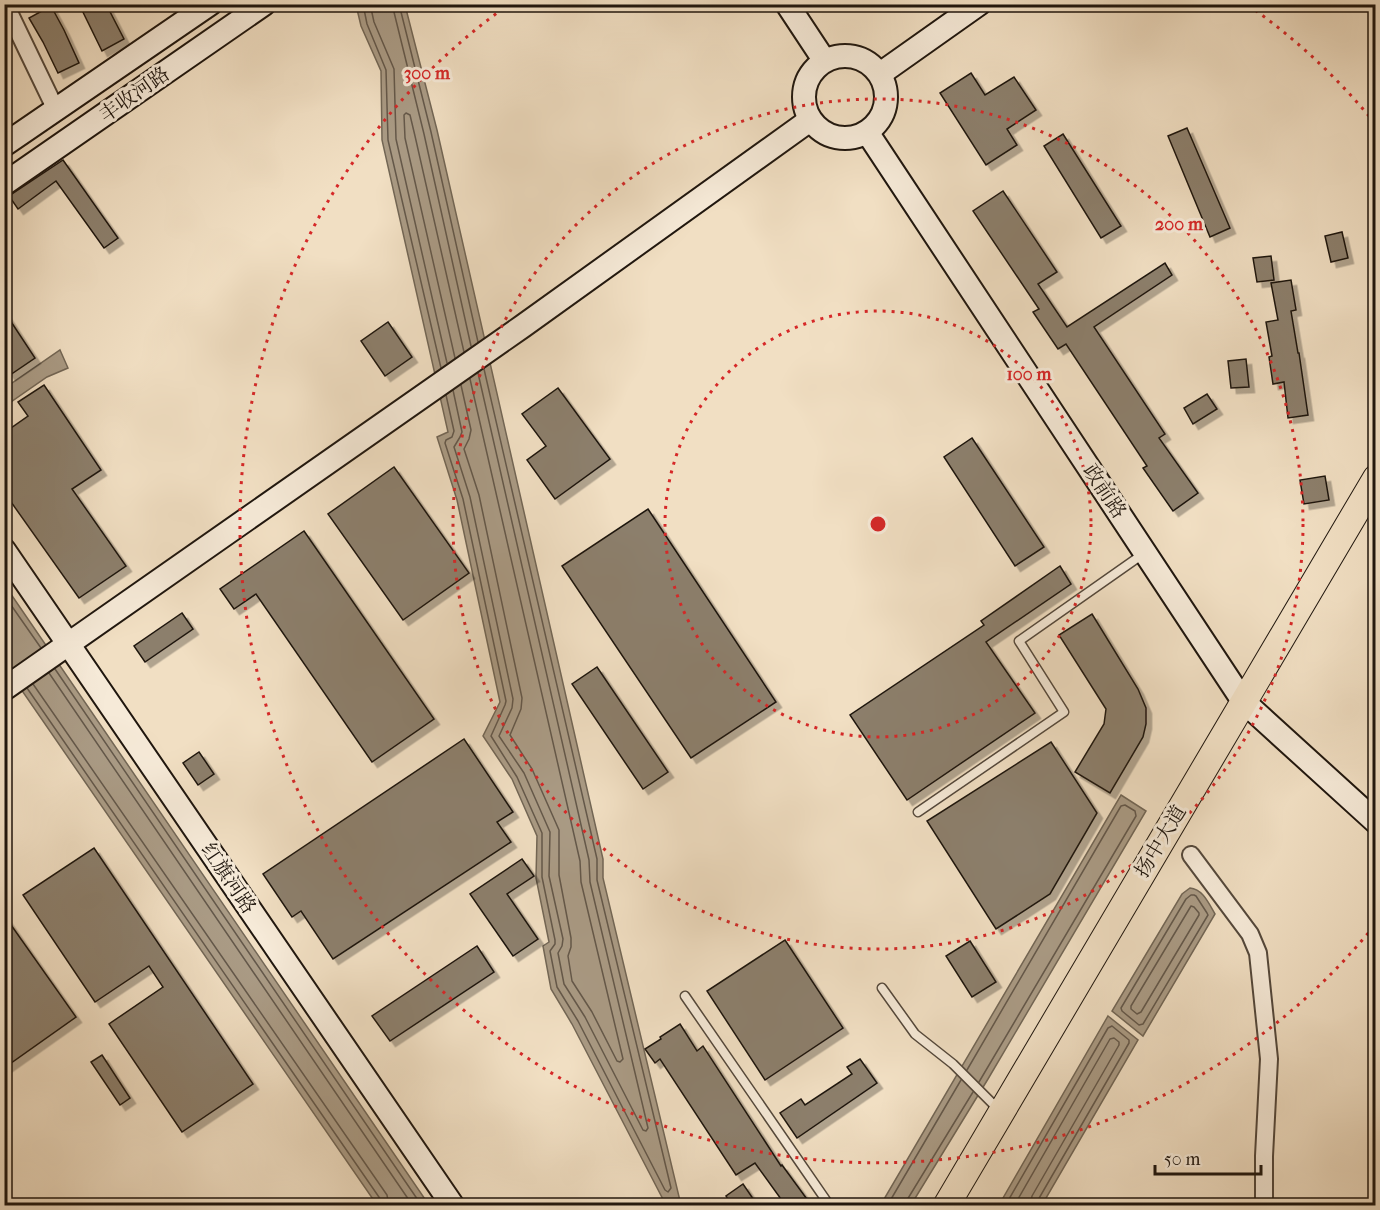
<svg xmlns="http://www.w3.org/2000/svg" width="1380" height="1210" viewBox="0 0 1380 1210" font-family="'IM FELL French Canon','Noto Serif SC',serif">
<defs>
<filter id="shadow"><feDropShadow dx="5.5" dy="5.5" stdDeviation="0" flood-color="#0004"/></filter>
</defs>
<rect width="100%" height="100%" fill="#f1dfc3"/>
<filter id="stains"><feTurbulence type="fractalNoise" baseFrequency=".00333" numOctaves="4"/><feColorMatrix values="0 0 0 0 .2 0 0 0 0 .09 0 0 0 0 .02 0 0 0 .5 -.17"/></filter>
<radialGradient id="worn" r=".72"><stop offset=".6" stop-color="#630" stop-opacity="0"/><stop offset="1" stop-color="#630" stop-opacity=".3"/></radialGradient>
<!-- water -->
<g fill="#aa9b85" stroke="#726655" stroke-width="1.5">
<path d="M356 5H405L437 130 603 859V878L681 1205H666L572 1024 551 989 543 946 549 942 536 878 537 836 512 779 483 736 500 702 457 500 437 437 448 432 382 140 381 71 361 26Z"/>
<path d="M60 350 68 368 47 377 5 406V388Z"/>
<path d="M4 584 429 1205H377L5 666Z"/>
<path d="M1121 795 1146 811 988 1079 911 1205 880 1206Z"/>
<path d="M1190 888C1203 889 1209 904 1215 914L1143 1036 1112 1011 1182 894Z"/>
<path d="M1108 1016 1138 1040 1042 1205H999Z"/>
</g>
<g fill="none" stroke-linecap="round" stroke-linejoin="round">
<!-- shore -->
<g stroke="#64584a" stroke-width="1.5">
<path d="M363 4 367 24 386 70 388 140 441 368"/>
<path d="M370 4 374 22 394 69 396 139 447 363"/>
<path d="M392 4 424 134 471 346"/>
<path d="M399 4 431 132 478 342"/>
<path d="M455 358 405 138 404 115 406 113 410 115 415 136 464 352"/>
<path d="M461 385 471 430 469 439 464 449 479 495 522 698 521 709 510 735 532 769 559 830V875L571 938V947L568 956 572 981 592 1012 617 1061 620 1062 623 1059 581 882 580 861 470 379"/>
<path d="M453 390 462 432 460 437 454 447 470 497 513 699 512 708 499 736 524 773 550 832 549 876 563 939 562 946 558 953 564 984 585 1017 643 1130 646 1131 648 1128 590 882 589 860 478 373"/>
<path d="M446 395 454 431 452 437 446 440 445 443 463 499 506 701 505 705 491 736 517 777 542 833V877L555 940V944L550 951 557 987 578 1021 665 1190 668 1192 671 1188 597 880V859L484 369"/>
<path d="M4 595 41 648"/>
<path d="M55 669 422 1206"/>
<path d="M49 673 413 1206"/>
<path d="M33 684 387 1195 389 1206"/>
<path d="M27 688 381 1200 382 1206"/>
<path d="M1191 895H1194L1196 896 1207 913 1208 915 1143 1024 1139 1025 1122 1011 1121 1008 1186 899Z"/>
<path d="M1191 906 1194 907 1199 913V915L1141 1012 1137 1014 1131 1009V1006Z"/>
<path d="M967 1070 1121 806 1125 805 1135 811 1136 816 979 1082"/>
<path d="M887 1206 961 1080"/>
<path d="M906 1206 907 1200 973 1092"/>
<path d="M1005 1206 1108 1028 1112 1026 1129 1040V1043L1038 1200 1037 1206"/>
<path d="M1014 1206 1110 1039 1114 1038 1119 1042V1045L1032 1196 1030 1206"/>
</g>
</g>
<!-- building -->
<g fill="#8c7f6c" stroke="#1f160e" stroke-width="1.5" filter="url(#shadow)">
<path d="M79 4H106L124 39 102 51Z"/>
<path d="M51 6 64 30 79 63 58 73 43 42 29 18Z"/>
<path d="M971 73 985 95 1014 77 1036 110 1007 129 1017 145 986 165 940 93Z"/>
<path d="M1187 128 1230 228 1210 237 1168 136Z"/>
<path d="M1063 134 1121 226 1101 238 1044 146Z"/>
<path d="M63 160 118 238 104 248 56 181 18 209 9 196Z"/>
<path d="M1003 191 1057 272 1038 284 1067 327 1165 263 1172 275 1094 327 1165 434 1159 438 1198 493 1173 511 1143 468 1147 466 1066 344 1058 349 1033 312 1039 309 973 211Z"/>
<path d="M1342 232 1348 258 1331 262 1325 236Z"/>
<path d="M1271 256 1274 280 1257 282 1253 258Z"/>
<path d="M1291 280 1296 310 1291 311 1298 353H1299L1308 415 1288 418 1284 382 1273 384 1269 357 1272 356 1266 322 1278 320 1271 283Z"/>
<path d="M4 311 35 358 10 375 4 367Z"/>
<path d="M388 322 412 357 385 376 361 341Z"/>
<path d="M1246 359 1249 387 1231 388 1228 361Z"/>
<path d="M44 385 101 470 72 489 126 566 79 598 4 492V433L28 416 18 402Z"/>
<path d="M558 388 610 459 555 499 527 460 546 446 522 414Z"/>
<path d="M1207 394 1217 409 1193 424 1184 408Z"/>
<path d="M972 438 1044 547 1015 566 944 457Z"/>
<path d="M394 467 469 573 403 620 328 514Z"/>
<path d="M1325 476 1329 500 1304 504 1300 480Z"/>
<path d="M648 509 776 702 691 758 562 566Z"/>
<path d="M304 531 434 719 372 762 256 594 234 609 220 589Z"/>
<path d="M1060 566 1071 584 986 642 1035 713 907 800 850 715 984 625 981 621Z"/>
<path d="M182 613 193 629 145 662 134 646Z"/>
<path d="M1092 614 1138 689 1146 708V724L1143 737 1110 793 1075 772 1104 724 1106 709 1059 635Z"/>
<path d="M597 667 668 772 643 789 572 684Z"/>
<path d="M464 739 513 812 497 822 511 842 333 959 301 911 292 917 263 874Z"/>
<path d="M1051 742 1097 813 1050 894 996 929 927 821Z"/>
<path d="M199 752 214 774 198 785 183 763Z"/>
<path d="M94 848 253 1084 182 1132 109 1024 163 987 149 966 95 1002 23 895Z"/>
<path d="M522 859 534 876 507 894 538 939 513 956 470 894Z"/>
<path d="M4 915 76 1017 4 1068Z"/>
<path d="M785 940 843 1028 765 1080 707 991Z"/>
<path d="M970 941 996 982 972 997 946 956Z"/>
<path d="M477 946 494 972 390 1041 372 1016Z"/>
<path d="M680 1024 697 1051 703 1046 781 1166 782 1165 812 1206H786L755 1163 736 1175 660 1059 655 1063 645 1049 661 1039 660 1037Z"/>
<path d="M102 1055 130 1098 120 1105 91 1062Z"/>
<path d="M860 1059 877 1083 797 1138 780 1113 801 1099 805 1105 852 1074 847 1067Z"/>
<path d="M743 1184 758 1206H732L726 1196Z"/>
</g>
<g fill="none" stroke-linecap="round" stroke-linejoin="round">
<!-- lane casing -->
<g stroke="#54483b" stroke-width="11">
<g id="lane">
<path d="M918 812 1064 712 1019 641 1143 554"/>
<path d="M882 988 915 1034 953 1064 1000 1111"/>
<path d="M685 996 830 1206"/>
</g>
</g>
<!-- street casing -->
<g stroke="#54483b" stroke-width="20">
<g id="street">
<path d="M5 4 56 110"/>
<path d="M1191 855 1250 934 1258 953 1269 1059 1264 1156V1206"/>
</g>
</g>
<!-- secondary casing -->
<g stroke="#1f160e" stroke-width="26">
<g id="secondary">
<path d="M787 4 824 60"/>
<circle cx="845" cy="97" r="41"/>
<path d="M880 74 979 4"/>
<path d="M867 132 1243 701 1376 822"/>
<path d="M4 145 210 4"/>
<path d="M4 184 264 4"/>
<path d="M4 550 453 1206"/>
<path d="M4 689 523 326 810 120"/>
</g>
</g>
<!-- primary casing -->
<g stroke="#1f160e" stroke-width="28">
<path id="primary" d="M946 1206 1376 478"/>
</g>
<!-- lane -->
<use href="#lane" stroke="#f6ead8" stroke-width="8"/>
<!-- street -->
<use href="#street" stroke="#f6ead8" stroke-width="16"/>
<!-- secondary -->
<use href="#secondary" stroke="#f6ead8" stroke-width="22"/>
<!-- primary -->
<use href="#primary" stroke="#f1dfc3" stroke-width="26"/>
</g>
<!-- distance rings -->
<g fill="none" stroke="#d62828" stroke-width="3" stroke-dasharray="3 6">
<circle cx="878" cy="524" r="213"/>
<circle cx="878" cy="524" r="425"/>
<path d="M1374 926A638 638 0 1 1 508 5M1248 5A638 638 0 0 1 1374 122"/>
</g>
<g text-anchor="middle" stroke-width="6" stroke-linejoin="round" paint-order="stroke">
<!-- street labels -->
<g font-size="20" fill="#1f160e" stroke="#f6ead8">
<text transform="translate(134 94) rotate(-35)" y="7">丰收河路</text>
<text transform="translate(1105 491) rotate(56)" y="7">政前路</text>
<text transform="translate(1160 841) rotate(-59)" y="7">扬中大道</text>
<text transform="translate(229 878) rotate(56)" y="7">红旗河路</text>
</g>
</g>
<circle cx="878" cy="524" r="9" fill="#d62828" stroke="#f6ead8" stroke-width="3"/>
<g font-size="18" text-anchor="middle" font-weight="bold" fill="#d62828" stroke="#f6ead8" stroke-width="6" stroke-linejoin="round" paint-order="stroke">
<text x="427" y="79">300 m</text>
<text x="1179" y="230">200 m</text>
<text x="1029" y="380">100 m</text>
</g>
<!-- margin -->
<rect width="1380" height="1210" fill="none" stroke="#f1dfc3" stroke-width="24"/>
<rect x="6" y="6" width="1368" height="1198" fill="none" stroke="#1f160e" stroke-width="3"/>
<rect x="12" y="12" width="1356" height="1186" fill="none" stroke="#1f160e" stroke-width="1.5"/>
<!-- scale -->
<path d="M1155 1165v9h106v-9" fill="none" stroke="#1f160e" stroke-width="3"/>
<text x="1164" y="1165" font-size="18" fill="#1f160e" stroke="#f6ead8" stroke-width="4.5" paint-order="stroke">50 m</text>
<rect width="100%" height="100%" filter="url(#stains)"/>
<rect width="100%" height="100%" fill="url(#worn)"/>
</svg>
